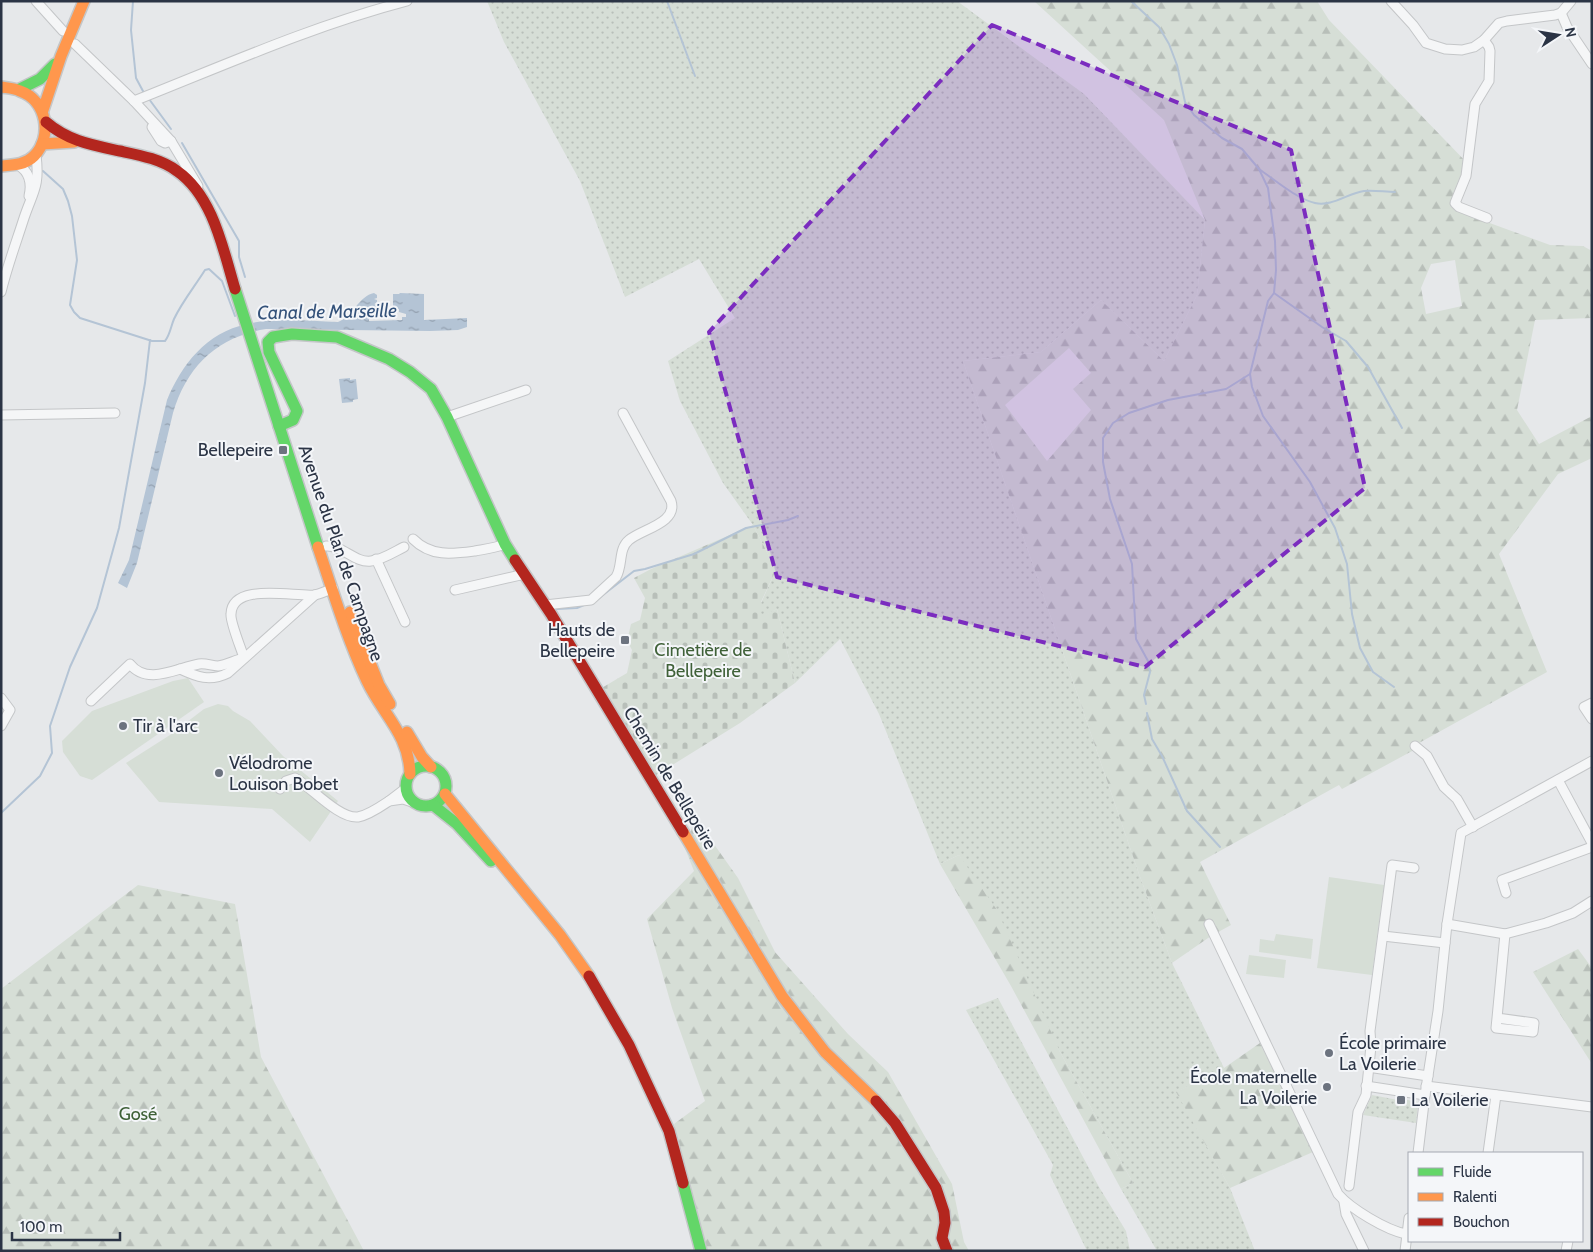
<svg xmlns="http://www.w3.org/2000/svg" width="1593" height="1252" viewBox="0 0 1593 1252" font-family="Cabin,sans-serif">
<defs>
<pattern id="grass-dots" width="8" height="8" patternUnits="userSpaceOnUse" patternTransform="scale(1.25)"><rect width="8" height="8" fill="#d6ded6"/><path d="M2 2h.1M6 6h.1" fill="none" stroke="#b8bfb9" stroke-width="1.8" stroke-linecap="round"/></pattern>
<pattern id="forest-firs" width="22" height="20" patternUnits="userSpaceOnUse" patternTransform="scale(1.25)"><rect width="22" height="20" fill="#d6ded6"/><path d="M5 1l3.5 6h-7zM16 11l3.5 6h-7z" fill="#b8bfb9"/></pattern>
<pattern id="cemetery-stones" width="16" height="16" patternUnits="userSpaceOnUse" patternTransform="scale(1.25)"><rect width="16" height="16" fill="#d6ded6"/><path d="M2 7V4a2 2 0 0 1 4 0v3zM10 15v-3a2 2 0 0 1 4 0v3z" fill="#b8bfb9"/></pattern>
<pattern id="water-ripples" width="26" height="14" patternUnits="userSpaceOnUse" patternTransform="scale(1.25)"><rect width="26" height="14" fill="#b4c4d5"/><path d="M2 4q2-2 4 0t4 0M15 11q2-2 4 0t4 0" fill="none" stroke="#93a0af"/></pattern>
</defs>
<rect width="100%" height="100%" fill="#e6e8ea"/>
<!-- grass -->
<g fill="url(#grass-dots)">
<path d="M487 1H957L1084 94 1205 220 1197 295 1164 361 1101 300 1041 352 963 361 1139 874 1172 963 1224 1068 1177 1092 1230 1188 1255 1251H1157L1121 1189 1133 1183 1060 1052 959 855 940 864 879 714 840 639 795 683 777 609 761 618V603L776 570 753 525 723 483 680 401 668 361 735 318 699 259 625 297 580 181 504 42Z"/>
<path d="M998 998 1099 1187 1126 1231 1130 1251H1087L1050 1175 1053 1165 966 1010Z"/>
<path d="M1372 1095 1403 1101V1099L1418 1102 1416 1123 1363 1115Z"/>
</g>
<!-- forest -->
<g fill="url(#forest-firs)" fill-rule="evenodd">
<path d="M1034 1H1317L1329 20 1471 167 1466 189 1454 210 1550 245 1583 246 1592 251V318L1535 320 1517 410 1539 444 1592 416V458L1558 474 1499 554 1547 672 1419 743 1414 750 1342 789 1339 785 1200 862 1231 925 1211 936 1172 963 1139 874 963 361 1041 352 1101 300 1164 361 1197 295 1205 220 1164 120ZM1455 260 1462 306 1426 314 1421 288 1431 264ZM1069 348 1091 373 1073 389 1091 410 1047 461 1005 405Z"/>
<path d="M696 819 738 878 775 952 848 1034 888 1072 952 1184 964 1242 969 1251H707L674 1124 705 1101 672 1008 647 919 694 871 684 846Z"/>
<path d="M959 855 997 910 1060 1052 1133 1183 1121 1189 1011 986 940 864Z"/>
<path d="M138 885 235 904 261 1057 364 1251H1V989Z"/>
<path d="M1578 949 1592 968V1064L1533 972Z"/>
<path d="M1260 1043 1313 1152 1230 1188 1176 1092 1224 1068Z"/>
</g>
<!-- cemetery -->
<path fill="url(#cemetery-stones)" d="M753 525 776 570 761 602V617L777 609 795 683 740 723 653 777 600 689 627 673 632 650 627 641 631 624 640 620 645 598 634 578 651 569Z"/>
<!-- pitch -->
<g fill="#d6ded6">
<path d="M188 678 204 702 92 780 80 776 63 752 62 741 92 711 173 681Z"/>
<path d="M218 704 228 706 233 711 250 721 283 756 338 801 310 842 272 809 159 802 126 763 170 735 204 709Z"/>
<path d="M1329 877 1384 885 1372 975 1317 968Z"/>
<path d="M1276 934 1313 939 1311 959 1259 952 1260 939 1274 941Z"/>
<path d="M1249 955 1286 960 1284 978 1246 974Z"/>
</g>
<!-- water -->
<g fill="url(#water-ripples)">
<path d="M374 293 377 295V298L374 299 377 300V303L374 304 377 305V308L373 309 369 311V321L402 320V317H406V314L399 312V309L393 308V294H399L400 293 424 294V320L467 318V327L458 330 430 331 266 329C217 337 187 366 173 413L137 563 127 588 118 583 129 560 167 400C182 364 206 333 247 324 276 317 309 321 338 322 353 316 359 296 374 293Z"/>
<path d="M350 378V380L356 379 358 399 353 400V402L342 403 339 379Z"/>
</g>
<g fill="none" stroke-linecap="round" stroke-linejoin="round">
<!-- stream -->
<g stroke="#b4c4d5" stroke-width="2">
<path d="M133 1 131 30 136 78 144 93"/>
<path d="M667 1 695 76"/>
<path d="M1131 1 1159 27 1169 44 1177 65 1185 102 1194 115 1222 138 1242 149 1259 169 1268 188 1275 241 1276 270 1274 293 1268 301 1250 374 1226 389 1168 400 1129 413 1113 423 1103 438V462L1110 499 1132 564 1136 639 1148 661 1150 672 1144 695 1146 704"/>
<path d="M149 99 171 129"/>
<path d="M182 143 239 241V257L245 277"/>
<path d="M1259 169C1275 180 1297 199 1315 203 1332 207 1348 193 1364 191 1374 190 1385 192 1395 192"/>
<path d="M43 171 63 189 68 201 72 216 77 260 70 305 74 312 80 318 152 341H165C170 335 171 326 174 319 182 302 195 286 205 270L209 269 222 281 235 316"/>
<path d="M1274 293 1322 327 1346 341 1368 367 1402 428"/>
<path d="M1250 374 1252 387 1263 416 1310 482 1335 528 1347 564 1352 614 1360 648 1373 672 1394 687"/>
<path d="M599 598 634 571 645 569 694 554 746 528 788 520 798 516"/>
<path d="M557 609 577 608 584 605"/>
<path d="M1147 713 1152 739 1162 756 1187 811 1220 847"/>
<path d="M1 813 40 776 52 753 50 726 70 667 97 608 119 528 145 383 150 340"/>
</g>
<!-- street casing -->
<g stroke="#c4c6c8" stroke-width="11">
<g id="street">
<path d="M36 1 63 31"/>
<path d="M1391 1 1413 25 1426 43 1445 49 1462 50 1474 47 1484 40 1499 23 1507 21 1555 15 1561 13 1571 1"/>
<path d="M1561 13 1567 27 1592 64"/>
<path d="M1484 40 1489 47 1490 51 1489 81 1475 104 1466 176 1455 203 1459 207 1487 218"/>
<path d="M75 44 134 101 171 141 198 186"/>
<path d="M134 101C225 65 312 26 407 1"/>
<path d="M152 127 161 141 165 143 171 141"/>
<path d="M18 165C30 172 32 183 29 196"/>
<path d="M1 292C7 267 16 243 24 218 33 191 40 187 36 155"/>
<path d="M1 415 115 413"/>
<path d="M447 417 526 390"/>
<path d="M413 539C431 557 452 554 475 551 486 549 495 548 505 544"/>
<path d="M326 546C343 545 354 563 371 561 382 560 394 552 404 547"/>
<path d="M376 559 405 622"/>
<path d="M455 590 525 574"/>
<path d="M545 605 591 600 616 577C623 566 618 549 629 540 642 529 678 523 671 501L623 413"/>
<path d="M180 669C197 677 210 682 228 673L315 595"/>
<path d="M1 698 10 710 1 726"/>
<path d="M91 701 130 664C147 686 177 668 199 664 206 663 212 666 218 666 227 665 235 660 244 658 241 648 230 622 231 614 232 582 294 597 314 595 320 594 327 591 333 588"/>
<path d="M1592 703 1584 707 1592 719"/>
<path d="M1415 746 1427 756 1444 787 1457 799 1473 827"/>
<path d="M1558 780 1592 843"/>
<path d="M406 788 389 801 403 799 415 803"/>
<path d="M280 789 286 781 295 778C311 787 339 819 358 817 369 815 380 807 389 801"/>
<path d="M1506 893 1502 880 1592 847"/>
<path d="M1209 924 1338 1194C1351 1209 1386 1230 1406 1234"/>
<path d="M1447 924 1505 934 1546 923 1573 913 1592 901"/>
<path d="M1383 936 1445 943"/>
<path d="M1497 1018 1534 1023 1533 1032 1496 1028 1497 1018 1505 934"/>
<path d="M1368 1067 1428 1076"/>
<path d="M1366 1086 1425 1095"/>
<path d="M1426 1086 1592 1107"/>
<path d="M1418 1153 1425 1095 1438 1011 1447 924 1461 833 1592 761"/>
<path d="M1488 1153 1496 1095"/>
<path d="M1349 1186 1358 1112 1366 1095 1371 1046 1370 1031 1392 865 1414 868"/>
<path d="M1344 1202 1346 1214 1364 1251"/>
<path d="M1405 1251 1409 1218"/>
<path d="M1566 1251 1568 1241"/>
</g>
</g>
<!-- fast casing -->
<g stroke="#c4c6c8" stroke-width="14">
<g id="fast">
<path d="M20 89 40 79 55 64"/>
<path d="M235 289 318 547"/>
<path d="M279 426 293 420 297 411 269 352 268 342 273 337 292 334 337 337 389 359 410 372 431 389 447 417 505 544 515 560"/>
<circle cx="426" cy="786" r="20"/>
<path d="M433 805 457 824 491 861"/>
<path d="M683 1183 701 1251"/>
</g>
</g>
<!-- slow casing -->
<g stroke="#c4c6c8" stroke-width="14">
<g id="slow">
<path d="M1 87C7 88 14 88 20 91 47 100 53 137 34 156 25 165 13 165 1 166"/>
<path d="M43 110 61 56 84 1"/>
<path d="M42 144 74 142"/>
<path d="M318 547C333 592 347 638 367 681 383 715 409 734 410 774"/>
<path d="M350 612 379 685 390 704"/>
<path d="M407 732 422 757 431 767"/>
<path d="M445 794 560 935 589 976"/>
<path d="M683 832 782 996 825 1052 876 1101"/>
</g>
</g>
<!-- jam casing -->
<g stroke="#c4c6c8" stroke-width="14">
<g id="jam">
<path d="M46 122C68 141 92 145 120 151 139 155 161 159 177 171 213 196 223 249 235 289"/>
<path d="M515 560 551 614 683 832"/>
<path d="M589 976 629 1045 669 1131 683 1183"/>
<path d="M876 1101 895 1123 936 1188 944 1212 945 1223 942 1238 947 1251"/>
</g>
</g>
<!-- street -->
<use href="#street" stroke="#f5f6f7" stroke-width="9"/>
<!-- fast -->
<use href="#fast" stroke="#63d668" stroke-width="11"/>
<!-- slow -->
<use href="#slow" stroke="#ff974d" stroke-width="11"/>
<!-- jam -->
<use href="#jam" stroke="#b3261e" stroke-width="11"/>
</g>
<!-- marked area -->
<path fill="#7b2cbf" fill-opacity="0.2" stroke="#7b2cbf" stroke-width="4" stroke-dasharray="10 6" stroke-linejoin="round" d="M992 25 1291 150 1365 488 1145 667 777 577 709 332Z"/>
<!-- markers -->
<g fill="#6c737f" stroke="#f4f6f9" stroke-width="2">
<rect x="278" y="445" width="10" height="10" rx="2.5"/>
<rect x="620" y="635" width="10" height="10" rx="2.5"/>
<circle cx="123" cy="726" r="5"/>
<circle cx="219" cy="773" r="5"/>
<circle cx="1329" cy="1053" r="5"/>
<circle cx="1327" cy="1087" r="5"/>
<rect x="1396" y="1095" width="10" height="10" rx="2.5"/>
</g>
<g text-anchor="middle" stroke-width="4" stroke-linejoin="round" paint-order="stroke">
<!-- poi labels -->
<g font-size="18" fill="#2b3445" stroke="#f4f6f9" text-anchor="start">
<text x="273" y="456" text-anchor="end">Bellepeire</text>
<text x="615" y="636" text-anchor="end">Hauts de<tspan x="615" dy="21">Bellepeire</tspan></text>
<text x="133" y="732">Tir à l'arc</text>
<text x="229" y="769">Vélodrome<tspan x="229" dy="21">Louison Bobet</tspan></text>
<text x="1339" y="1049">École primaire<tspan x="1339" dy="21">La Voilerie</tspan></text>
<text x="1317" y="1083" text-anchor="end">École maternelle<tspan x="1317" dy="21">La Voilerie</tspan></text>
<text x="1411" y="1106">La Voilerie</text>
</g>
<!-- street labels -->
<g font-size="18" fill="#2b3445" stroke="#f4f6f9">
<text transform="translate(341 553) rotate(71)" y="6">Avenue du Plan de Campagne</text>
<text transform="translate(670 778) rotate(59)" y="6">Chemin de Bellepeire</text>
</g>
<!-- park labels -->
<g font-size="18" fill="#3f6138" stroke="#f4f6f9">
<text x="703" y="656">Cimetière de<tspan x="703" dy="21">Bellepeire</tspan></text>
<text x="138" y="1120">Gosé</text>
</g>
<!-- water labels -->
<g font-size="19" font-style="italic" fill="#34527a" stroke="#f4f6f9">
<text transform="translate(327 311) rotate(-1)" y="7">Canal de Marseille</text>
</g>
</g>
<!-- border -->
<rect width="1593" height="1252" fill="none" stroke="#2b3445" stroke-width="5"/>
<!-- legend -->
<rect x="1408" y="1152" width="175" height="90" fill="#f4f6f9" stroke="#a4a8b1"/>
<rect x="1418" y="1168" width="25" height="8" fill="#63d668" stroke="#a4a8b1"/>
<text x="1453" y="1177" font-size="15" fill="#2b3445">Fluide</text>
<rect x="1418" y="1193" width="25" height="8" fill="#ff974d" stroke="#a4a8b1"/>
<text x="1453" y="1202" font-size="15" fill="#2b3445">Ralenti</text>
<rect x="1418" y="1218" width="25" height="8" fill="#b3261e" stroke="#a4a8b1"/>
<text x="1453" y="1227" font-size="15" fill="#2b3445">Bouchon</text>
<!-- north arrow -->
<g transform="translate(1558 35) rotate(78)" stroke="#f4f6f9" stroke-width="4" paint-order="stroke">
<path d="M0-4L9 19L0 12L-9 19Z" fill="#2b3445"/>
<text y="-8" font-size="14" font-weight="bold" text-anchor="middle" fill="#2b3445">N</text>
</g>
<!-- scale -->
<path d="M12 1232v8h108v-8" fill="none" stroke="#2b3445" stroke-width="2.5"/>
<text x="20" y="1232" font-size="15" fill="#2b3445" stroke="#f4f6f9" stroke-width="4" paint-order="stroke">100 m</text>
</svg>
